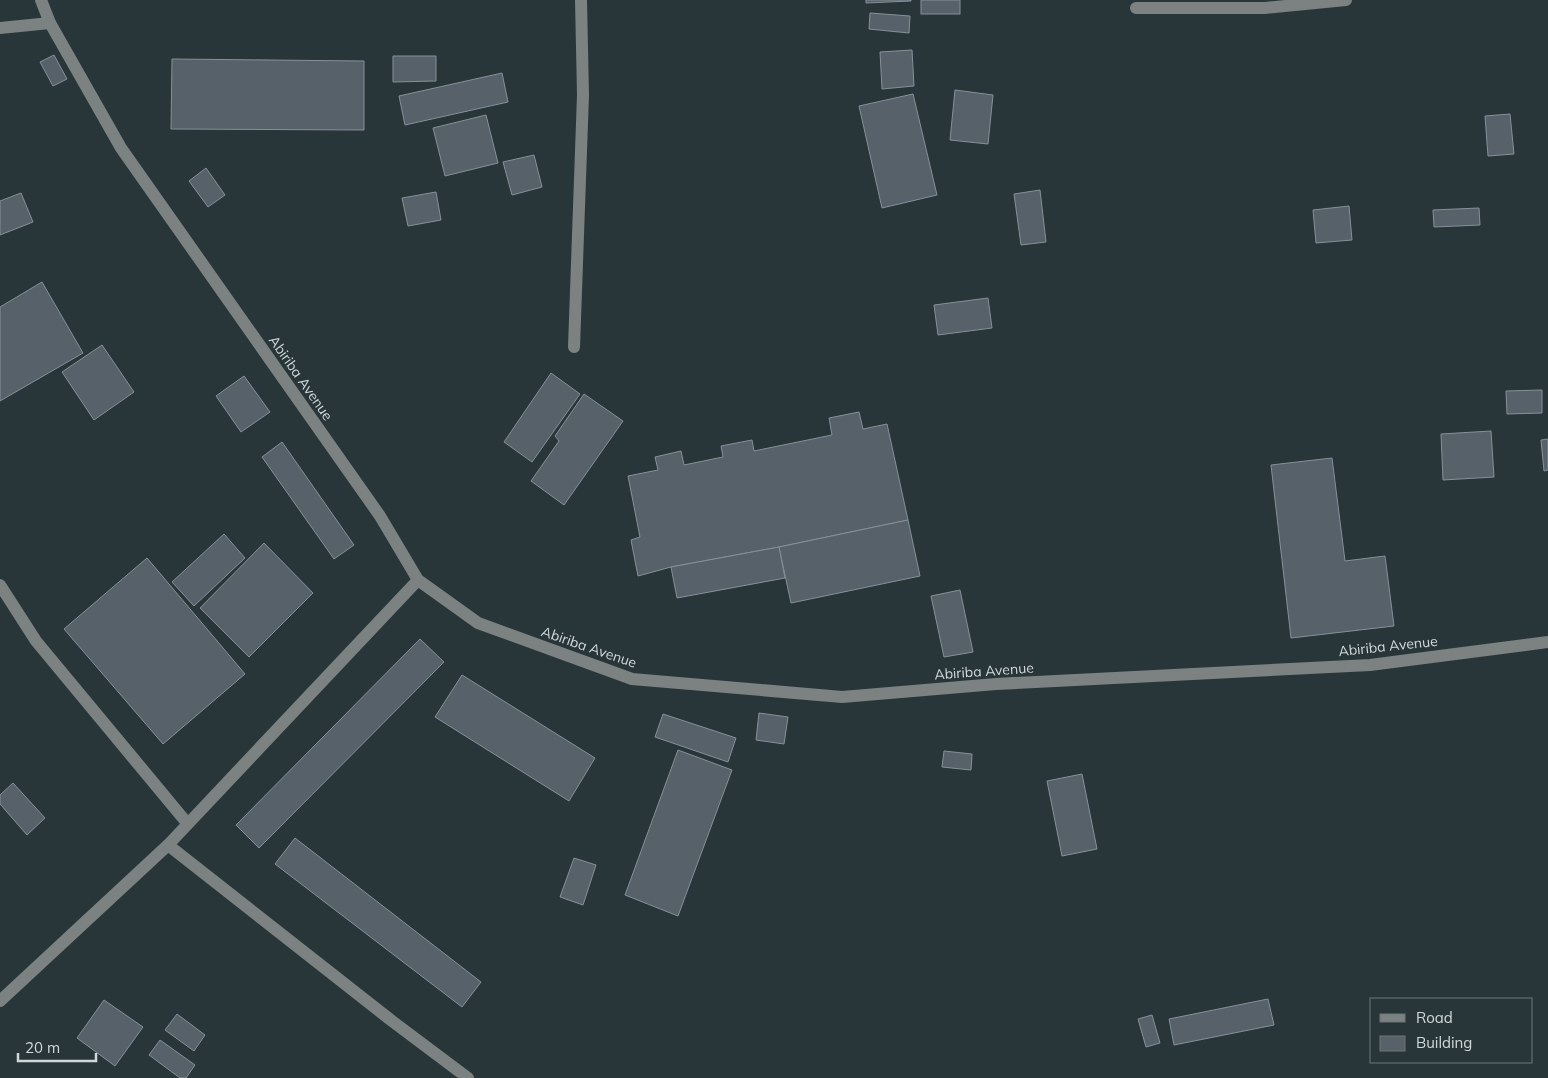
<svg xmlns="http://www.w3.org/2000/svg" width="1548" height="1078" viewBox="0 0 1548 1078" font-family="Mulish,sans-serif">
<rect width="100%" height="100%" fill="#293639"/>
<!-- building -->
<g fill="#576169" stroke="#869099">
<path d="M866 0H911V1L866 3Z"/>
<rect x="921" y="0" width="39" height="14"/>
<path d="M870 13 910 16 909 33 869 29Z"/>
<path d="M912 50 914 86 882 89 880 52Z"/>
<path d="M54 55 67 79 53 86 40 62Z"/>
<path d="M393 56H436V81L393 82Z"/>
<path d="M172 59 364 61V130L171 129Z"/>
<path d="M502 73 508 102 405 125 399 96Z"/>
<path d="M955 90 993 95 988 144 950 140Z"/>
<path d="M913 94 937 195 882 208 859 106Z"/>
<path d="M1510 114 1514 154 1488 156 1485 116Z"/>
<path d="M486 115 498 163 445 176 433 128Z"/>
<path d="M534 155 542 187 512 195 503 162Z"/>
<path d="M206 168 225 195 208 207 189 181Z"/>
<path d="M1040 190 1046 242 1021 245 1014 194Z"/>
<path d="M436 192 441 220 408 226 402 198Z"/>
<path d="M21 193 33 222 0 235V201Z"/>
<path d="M1349 206 1352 240 1316 243 1313 210Z"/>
<path d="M1479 208 1480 225 1434 227 1433 210Z"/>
<path d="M42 282 83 353 0 401V307Z"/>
<path d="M988 298 992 328 938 335 934 305Z"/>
<path d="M102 345 134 392 94 420 62 372Z"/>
<path d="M551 373 580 394 532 462 504 442Z"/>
<path d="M244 376 270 412 241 432 216 396Z"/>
<path d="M1542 390V413L1507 414 1506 391Z"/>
<path d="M584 394 623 421 564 505 531 481 559 441 555 436Z"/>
<path d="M859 412 863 429 887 424 908 520 779 547 671 567 638 576 631 540 640 537 628 476 658 470 655 457 681 451 684 465 723 457 721 446 752 440 754 451 832 435 829 418Z"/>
<path d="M1491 431 1494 477 1443 480 1441 434Z"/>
<path d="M1548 439V470L1544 471 1541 440Z"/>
<path d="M282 442 354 545 334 559 262 457Z"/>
<path d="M1332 458 1345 561 1385 556 1394 626 1291 638 1271 465Z"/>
<path d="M908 520 920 576 791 603 779 547Z"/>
<path d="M224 534 245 558 194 606 172 582Z"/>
<path d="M264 543 313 593 249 657 200 608Z"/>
<path d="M779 547 785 578 677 598 671 567Z"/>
<path d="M147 558 245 674 163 744 64 629Z"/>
<path d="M960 590 973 652 944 657 931 596Z"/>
<path d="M420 639 444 662 259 848 236 825Z"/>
<path d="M462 675 595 758 569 801 435 717Z"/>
<path d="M759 713 788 717 784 744 756 740Z"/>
<path d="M663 714 736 738 728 762 655 737Z"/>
<path d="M678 750 732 770 678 916 625 895Z"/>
<path d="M944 751 972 754 971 770 942 767Z"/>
<path d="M1082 774 1097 849 1062 856 1047 781Z"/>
<path d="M13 783 45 818 27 835 0 804V795Z"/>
<path d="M295 838 481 982 462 1007 275 864Z"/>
<path d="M574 858 596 865 583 905 560 897Z"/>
<path d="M1268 999 1274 1025 1174 1045 1169 1019Z"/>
<path d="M104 1000 143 1027 115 1066 77 1038Z"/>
<path d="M177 1014 205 1035 194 1051 165 1030Z"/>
<path d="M1152 1015 1160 1043 1146 1047 1138 1019Z"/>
<path d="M160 1040 195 1065 186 1078H180L149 1055Z"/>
</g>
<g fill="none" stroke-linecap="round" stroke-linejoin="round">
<!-- minor -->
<g stroke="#7b8281" stroke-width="12">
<path d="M41 0 50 23 121 148 380 516 418 580 478 623 632 679 842 697 996 684 1370 665 1548 642"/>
<path d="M1136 8H1265L1346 0"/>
<path d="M0 28 50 23"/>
<path d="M574 347 583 95 581 0"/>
<path d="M0 585 36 641 187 823"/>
<path d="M168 845 392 1021 468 1078"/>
<path d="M0 1001 168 845 418 580"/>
</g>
</g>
<g text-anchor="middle" stroke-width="4" stroke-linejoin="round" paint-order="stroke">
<!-- street labels -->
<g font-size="14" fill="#d0d8da" stroke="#293639">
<text transform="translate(301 378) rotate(55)" y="5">Abiriba Avenue</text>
<text transform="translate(1388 646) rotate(-6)" y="5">Abiriba Avenue</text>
<text transform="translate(589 647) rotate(19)" y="5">Abiriba Avenue</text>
<text transform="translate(984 671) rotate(-4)" y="5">Abiriba Avenue</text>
</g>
</g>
<!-- legend -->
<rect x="1370" y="998" width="162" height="65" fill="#293639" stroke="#6c7779"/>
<rect x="1380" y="1014" width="25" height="8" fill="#7b8281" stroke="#6c7779"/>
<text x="1416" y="1023" font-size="15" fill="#d0d8da">Road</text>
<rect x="1380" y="1036" width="25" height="15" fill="#576169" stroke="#6c7779"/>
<text x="1416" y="1048" font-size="15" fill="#d0d8da">Building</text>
<!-- scale -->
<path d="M18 1053v8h78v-8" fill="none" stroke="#d0d8da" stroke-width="2.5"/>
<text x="25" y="1053" font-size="15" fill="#d0d8da" stroke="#293639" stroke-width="4" paint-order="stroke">20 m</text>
</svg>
